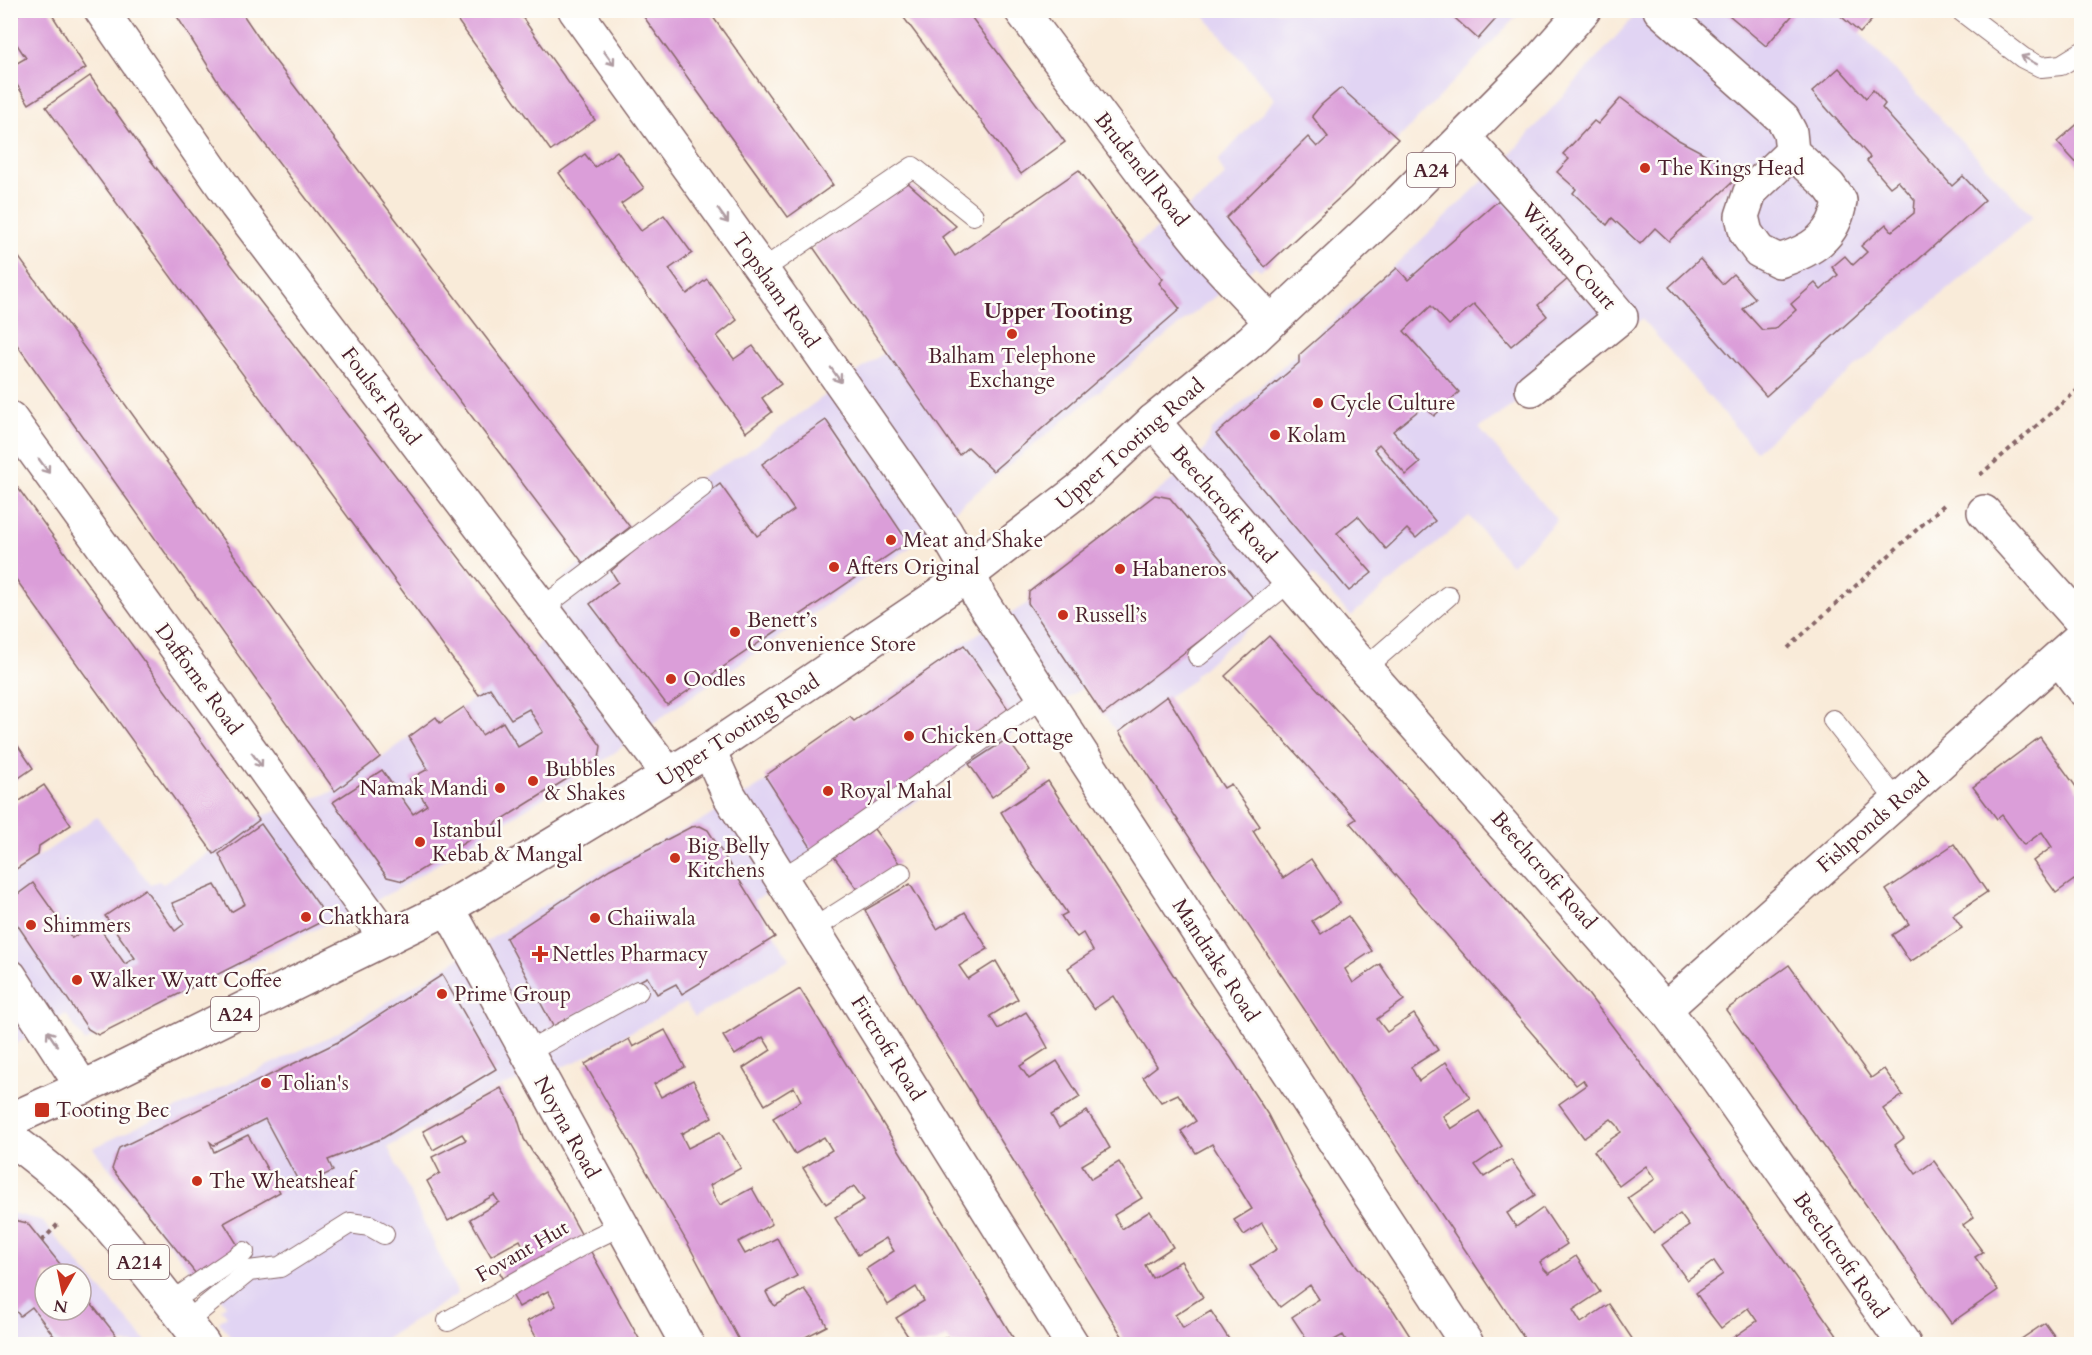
<svg xmlns="http://www.w3.org/2000/svg" width="2092" height="1355" viewBox="0 0 2092 1355" font-family="Cardo,serif">
<rect width="100%" height="100%" fill="#fdfcf7"/>
<filter id="ink" filterUnits="userSpaceOnUse"><feTurbulence type="fractalNoise" baseFrequency=".0167" numOctaves="2"/><feDisplacementMap in="SourceGraphic" scale="12" xChannelSelector="R" yChannelSelector="G"/><feConvolveMatrix kernelMatrix="1 2 1 2 8 2 1 2 1" color-interpolation-filters="sRGB"/></filter>
<filter id="wash" filterUnits="userSpaceOnUse"><feTurbulence type="fractalNoise" baseFrequency=".008" numOctaves="4" result="noise"/><feDisplacementMap in="SourceGraphic" scale="24" xChannelSelector="R" yChannelSelector="G"/><feGaussianBlur stdDeviation="1.35" result="paint"/><feColorMatrix in="noise" values="0 0 0 0 0 0 0 0 0 0 0 0 0 0 0 0 0 1.4 0 .05"/><feComposite in="paint" operator="in"/></filter>
<g filter="url(#wash)">
<rect width="100%" height="100%" fill="#f9ebd9"/>
<!-- built -->
<g fill="#e1d4f3" fill-rule="evenodd">
<path d="M1200 11H1522L1376 162 1265 267 1260 270 1255 266 1200 308 909 548 670 711 610 756 396 890 85 1042 66 1014 11 1047 10 876 97 817 150 884 159 881 163 884 256 818 335 791 436 717 440 723 534 654 566 575 683 487 747 452 885 352 813 247 907 182 956 226 942 237 955 255 1079 170 1135 245 1207 193 1225 175 1218 161 1275 99Z"/>
<path d="M1639 11H1881L1860 33 2033 217 1756 451 1642 319 1479 428 1557 520 1511 565 1469 516 1351 616 1313 575 1266 612 1194 676 1195 679 1116 731 1084 687 1021 728 822 867 754 900 789 959 695 1017 685 1003 573 1063 502 1086 388 1147 458 1294 386 1338 391 1344H237L219 1322 227 1316 221 1309 226 1305 210 1285 204 1288 93 1148 339 1032 609 866 703 820 769 780 963 643 1028 603 1030 593 1171 481 1205 450 1212 430 1394 266 1510 155Z"/>
<path d="M11 1213 41 1220 148 1344H11ZM45 1274H81V1310H45Z"/>
</g>
<g id="blocks">
<!-- building -->
<g fill="#db9ed9">
<path d="M25 10H49L86 68 29 104 10 74V67L26 58 10 34V19Z"/>
<path d="M173 10H240L267 50 630 527 583 563 220 85Z"/>
<path d="M450 10H517L595 120 551 151Z"/>
<path d="M639 10H708L833 185 788 217Z"/>
<path d="M898 10H966L1065 142 1021 174Z"/>
<path d="M1446 10H1504L1478 39Z"/>
<path d="M1723 10H1797L1766 46Z"/>
<path d="M1834 10H1881L1860 33Z"/>
<path d="M1839 68 1866 98 1873 90 1885 104 1882 108 1952 186 1963 176 1985 200 1766 396 1669 287 1700 259 1722 284 1733 274 1755 298 1743 309 1762 330 1775 329 1796 310 1791 304 1815 283 1821 290 1838 275 1832 267 1845 256 1853 265 1867 252 1861 246 1886 224 1892 231 1914 213 1915 200 1898 181 1890 187 1867 161 1870 157 1812 92Z"/>
<path d="M90 76 148 157 534 654 601 746 599 759 403 881 387 877 333 802 382 770 413 814 427 805 410 779 428 769 409 737 436 717 440 723 464 707 482 735 503 722 518 747 543 732 529 709 511 719 490 688 479 695 46 107Z"/>
<path d="M1341 88 1398 139 1350 188 1265 267 1226 218 1308 137 1317 147 1328 137 1312 116 1321 105Z"/>
<path d="M1621 98 1673 137 1726 165 1738 177 1669 241 1655 228 1640 244 1612 218 1607 225 1573 193 1576 189 1557 172 1569 159 1563 154 1594 121 1598 124Z"/>
<path d="M2082 120V169L2057 142Z"/>
<path d="M617 151 644 188 621 204 641 231 664 215 692 253 669 269 687 294 707 279 737 320 717 336 734 359 753 346 781 384 762 398 772 412 746 432 559 173 585 154 595 167Z"/>
<path d="M1079 170 1135 245 1163 279 1159 283 1180 309 993 471 968 447 959 455 813 247 907 182 956 226 942 237 955 256Z"/>
<path d="M1499 200 1569 278 1538 305 1547 316 1511 346 1474 304 1449 325 1431 306 1404 331 1459 392 1434 416 1424 406 1393 431 1420 463 1406 475 1379 444 1374 449 1435 521 1416 538 1407 529 1386 549 1358 516 1337 533 1372 573 1349 591 1216 434 1299 363V355L1397 268 1408 280Z"/>
<path d="M10 245 380 757 335 791 10 335Z"/>
<path d="M826 420 908 542 667 705 590 604 618 582 611 571 644 542 720 484 757 536 794 510 762 464Z"/>
<path d="M10 477 259 820 214 854 10 571Z"/>
<path d="M1155 495 1170 498 1254 599 1103 715 1028 603 1029 592Z"/>
<path d="M1269 636 1423 805 1588 994 1680 1115 1843 1344H1733L1730 1340 1757 1321 1748 1308 1721 1328 1708 1311 1696 1293 1723 1274 1714 1261 1687 1280 1662 1245 1689 1226 1680 1214 1653 1233 1628 1198 1655 1179 1646 1166 1619 1186 1594 1151 1621 1132 1617 1125 1611 1119 1584 1138 1559 1104 1586 1085 1583 1080 1576 1085 1537 1039 1350 823 1356 819 1225 676Z"/>
<path d="M964 645 1011 713 812 849 765 776 850 717 854 721Z"/>
<path d="M1167 696 1220 782 1224 788 1231 784 1260 826 1253 831 1283 878 1311 859 1340 903 1312 921 1321 934 1348 916 1372 951 1345 969 1353 983 1380 964 1404 1000 1377 1019 1387 1032 1414 1014 1438 1050 1411 1067 1419 1081 1446 1062 1470 1098 1443 1116 1451 1129 1479 1111 1502 1146 1475 1165 1484 1177 1511 1160 1523 1177 1535 1195 1507 1213 1516 1227 1543 1208 1567 1244 1540 1262 1544 1269 1549 1274 1576 1256 1600 1292 1573 1310 1581 1323 1609 1304 1633 1340 1626 1344H1528L1119 732Z"/>
<path d="M10 734 33 768 10 784Z"/>
<path d="M2040 737 2082 795V891L2074 880 2056 893 2033 861 2052 847 2042 832 2024 845 2002 815 1997 819 1973 787Z"/>
<path d="M1007 739 1030 770 992 797 969 764Z"/>
<path d="M1048 781 1192 1004 1231 1058 1268 1115 1301 1179 1336 1235 1356 1265 1394 1311 1415 1344H1348L1343 1335 1327 1344H1310L1292 1317 1319 1299 1310 1285 1280 1307 1250 1266 1277 1249 1262 1223 1244 1235 1234 1220 1252 1209 1212 1144 1196 1153 1181 1131 1196 1121 1178 1094 1161 1102 1143 1077 1157 1066 1113 996 1094 1009 1085 996 1068 968 1093 951 1083 933 1077 937 1069 928 1061 916 1067 913 1030 860 1001 812Z"/>
<path d="M44 785 71 825 39 846 38 855 10 873V804L12 806Z"/>
<path d="M261 824 320 907 319 923 98 1035 88 1029 10 914V900L33 883 72 938 96 923 125 964 135 958 105 916 145 889 175 931 184 924 172 903 215 885 231 912 245 904 219 854Z"/>
<path d="M700 826 708 830 775 937 682 994 676 984 657 994 647 977 553 1026 506 938 610 869 691 827Z"/>
<path d="M874 829 899 863 859 891 834 857Z"/>
<path d="M1954 844 1987 892 1953 915 1962 928 1910 962 1892 935 1909 924 1886 890Z"/>
<path d="M910 884 937 929 965 912 988 949 959 966 968 979 996 961 1018 999 990 1016 998 1029 1026 1012 1038 1030 1048 1048 1020 1066 1029 1079 1057 1061 1080 1097 1051 1115 1059 1128 1087 1111 1099 1129 1110 1148 1082 1165 1091 1179 1119 1162 1142 1198 1114 1215 1122 1229 1150 1211 1162 1229 1173 1247 1145 1265 1152 1278 1181 1261 1203 1297 1175 1315 1179 1321 1183 1328 1211 1311 1232 1344H1127L915 1002 865 910Z"/>
<path d="M1789 965 1871 1078 1884 1069 1903 1095 1883 1109 1904 1138 1895 1145 1916 1174 1934 1161 1974 1217 1963 1225 1983 1252 1975 1257 1998 1290 1951 1323 1726 1010Z"/>
<path d="M442 975 496 1069 383 1138 328 1160 333 1171 301 1186 265 1119 214 1145 210 1142 214 1152 248 1135 280 1192 224 1223 239 1247 196 1274 112 1169 119 1148 338 1042Z"/>
<path d="M800 989 923 1189 1017 1344H951L947 1337 934 1344H913L896 1318 924 1301 916 1287 888 1305 866 1269 894 1251 886 1238 858 1255 835 1218 864 1200 854 1186 826 1204 803 1168 832 1150 824 1137 795 1154 773 1118 801 1101 794 1087 765 1105 743 1068 771 1050 763 1037 735 1055 723 1036Z"/>
<path d="M665 1030 685 1067 654 1084 661 1097 693 1080 712 1117 681 1134 688 1148 720 1132 741 1168 710 1185 714 1196 720 1205 752 1188 772 1224 738 1242 745 1254 777 1238 797 1276 766 1292 770 1300 775 1306 804 1289 817 1307 827 1326 794 1343 795 1344H741L688 1244 585 1064 629 1039 633 1047Z"/>
<path d="M501 1088 516 1113 524 1139 559 1194 642 1344H540L527 1321 556 1306 552 1298 548 1291 519 1307 498 1269 527 1254 520 1240 491 1256 470 1219 499 1202 494 1195 448 1221 427 1181 440 1173 432 1157 466 1140 462 1134 433 1150 423 1131Z"/>
<path d="M10 1219 27 1223 68 1274H45V1310H81V1291L123 1344H74L73 1343 70 1344H60L32 1307 20 1316 10 1304Z"/>
<path d="M2045 1323 2060 1344H2014Z"/>
</g>
</g>
</g>
<g filter="url(#ink)">
<use href="#blocks" fill-opacity="0" stroke="#876668" stroke-width="1.5"/>
<g fill="none" stroke-linecap="round" stroke-linejoin="round">
<!-- service casing -->
<g stroke="#876668" stroke-width="22">
<g id="service">
<path d="M1960 10 2023 58 2041 67 2061 65 2082 52"/>
<path d="M762 270 913 167 973 215"/>
<path d="M542 608 702 487"/>
<path d="M1198 656 1290 581"/>
<path d="M1365 668 1448 596"/>
<path d="M1833 720 1897 801"/>
<path d="M781 879 816 857 1044 696"/>
<path d="M813 929 901 873"/>
<path d="M526 1053 638 991"/>
<path d="M171 1302 244 1252"/>
<path d="M448 1321 591 1240 622 1225"/>
<path d="M186 1322 249 1271 280 1267 350 1223 370 1226 384 1234"/>
</g>
</g>
<!-- minor casing -->
<g stroke="#876668" stroke-width="36">
<g id="minor">
<path d="M101 10 236 205 669 775"/>
<path d="M575 10 762 270 945 531 970 574 979 597 1467 1344"/>
<path d="M1021 10 1146 177 1213 260 1271 322"/>
<path d="M1660 10 1783 119 1790 132 1792 152 1829 186 1840 201C1835 237 1811 251 1779 261L1759 251 1746 233 1742 216 1750 192 1792 152"/>
<path d="M1464 137 1535 215 1621 317 1532 389"/>
<path d="M10 418 387 939"/>
<path d="M1153 421 1354 656 1665 1009 1716 1077 1904 1344"/>
<path d="M1984 512 2082 622"/>
<path d="M2059 658 2082 689"/>
<path d="M709 750 729 795 1072 1344"/>
<path d="M448 908 687 1344"/>
<path d="M10 976 83 1088"/>
<path d="M1665 1009 2082 636"/>
</g>
</g>
<!-- trunk casing -->
<g stroke="#876668" stroke-width="36">
<g id="trunk">
<path d="M10 1120 103 1078 448 908 709 750 970 574 1080 489 1153 421 1251 341 1400 201 1536 64 1584 10"/>
<path d="M10 1138C42 1162 73 1187 100 1216 137 1257 170 1301 203 1344"/>
</g>
</g>
<!-- path -->
<g stroke="#876668" stroke-width="4" stroke-dasharray="4.5 4.5" stroke-linecap="butt">
<path d="M1980 475 2082 386"/>
<path d="M1788 648 1947 502"/>
<path d="M42 1241 58 1224"/>
</g>
<!-- service -->
<use href="#service" stroke="#fff" stroke-width="20"/>
<!-- minor -->
<use href="#minor" stroke="#fff" stroke-width="33"/>
<!-- trunk -->
<use href="#trunk" stroke="#fff" stroke-width="33"/>
</g>
<!-- one-way arrows -->
<defs><path id="oneway-shaft" d="M-6 0H5M1.5-3L5.5 0L1.5 3" fill="none" stroke-width="1.6" stroke-linecap="round" stroke-linejoin="round" transform="scale(1.5)"/></defs>
<g stroke="#ae9aa0">
<use href="#oneway-shaft" transform="translate(609 58) rotate(54)"/>
<use href="#oneway-shaft" transform="translate(2029 60) rotate(-152)"/>
<use href="#oneway-shaft" transform="translate(723 216) rotate(54)"/>
<use href="#oneway-shaft" transform="translate(836 375) rotate(55)"/>
<use href="#oneway-shaft" transform="translate(44 466) rotate(54)"/>
<use href="#oneway-shaft" transform="translate(257 760) rotate(54)"/>
<use href="#oneway-shaft" transform="translate(52 1038) rotate(-124)"/>
</g>
</g>
<!-- markers -->
<g fill="#c8321e" stroke="#fdfcf7" stroke-width="2">
<circle cx="1645" cy="168" r="6"/>
<circle cx="1012" cy="334" r="6"/>
<circle cx="1318" cy="403" r="6"/>
<circle cx="1275" cy="435" r="6"/>
<circle cx="891" cy="540" r="6"/>
<circle cx="834" cy="567" r="6"/>
<circle cx="1120" cy="569" r="6"/>
<circle cx="1063" cy="615" r="6"/>
<circle cx="735" cy="632" r="6"/>
<circle cx="671" cy="679" r="6"/>
<circle cx="909" cy="736" r="6"/>
<circle cx="533" cy="781" r="6"/>
<circle cx="500" cy="788" r="6"/>
<circle cx="828" cy="791" r="6"/>
<circle cx="420" cy="842" r="6"/>
<circle cx="675" cy="858" r="6"/>
<circle cx="306" cy="917" r="6"/>
<circle cx="595" cy="918" r="6"/>
<circle cx="31" cy="925" r="6"/>
<path d="M537 945h6v6h6v6h-6v6h-6v-6h-6v-6h6z"/>
<circle cx="77" cy="980" r="6"/>
<circle cx="442" cy="994" r="6"/>
<circle cx="266" cy="1083" r="6"/>
<rect x="34" y="1102" width="16" height="16" rx="3"/>
<circle cx="197" cy="1181" r="6"/>
</g>
<g text-anchor="middle" stroke-width="5" stroke-linejoin="round" paint-order="stroke">
<!-- shield labels -->
<g fill="#fdfcf7" stroke="#806168" stroke-width="1.5">
<rect x="1407" y="153" width="48" height="34" rx="4.5"/>
<rect x="211" y="997" width="48" height="34" rx="4.5"/>
<rect x="109" y="1245" width="60" height="34" rx="4.5"/>
</g>
<g font-size="20" font-weight="bold" fill="#4a1f2b">
<text x="1431" y="177">A24</text>
<text x="235" y="1021">A24</text>
<text x="139" y="1269">A214</text>
</g>
<!-- poi labels -->
<g font-size="21" fill="#4a1f2b" stroke="#fdfcf7" text-anchor="start">
<text x="1657" y="175">The Kings Head</text>
<text x="1012" y="363" text-anchor="middle">Balham Telephone<tspan x="1012" dy="24">Exchange</tspan></text>
<text x="1330" y="410">Cycle Culture</text>
<text x="1287" y="442">Kolam</text>
<text x="903" y="547">Meat and Shake</text>
<text x="846" y="574">Afters Original</text>
<text x="1132" y="576">Habaneros</text>
<text x="1075" y="622">Russell’s</text>
<text x="747" y="627">Benett’s<tspan x="747" dy="24">Convenience Store</tspan></text>
<text x="683" y="686">Oodles</text>
<text x="921" y="743">Chicken Cottage</text>
<text x="545" y="776">Bubbles<tspan x="545" dy="24">&amp; Shakes</tspan></text>
<text x="488" y="795" text-anchor="end">Namak Mandi</text>
<text x="840" y="798">Royal Mahal</text>
<text x="432" y="837">Istanbul<tspan x="432" dy="24">Kebab &amp; Mangal</tspan></text>
<text x="687" y="853">Big Belly<tspan x="687" dy="24">Kitchens</tspan></text>
<text x="318" y="924">Chatkhara</text>
<text x="607" y="925">Chaiiwala</text>
<text x="43" y="932">Shimmers</text>
<text x="552" y="961">Nettles Pharmacy</text>
<text x="89" y="987">Walker Wyatt Coffee</text>
<text x="454" y="1001">Prime Group</text>
<text x="278" y="1090">Tolian's</text>
<text x="56" y="1117">Tooting Bec</text>
<text x="209" y="1188">The Wheatsheaf</text>
</g>
<!-- street labels -->
<g font-size="21" fill="#4a1f2b" stroke="#fdfcf7">
<text transform="translate(1142 169) rotate(52)" y="7">Brudenell Road</text>
<text transform="translate(1569 256) rotate(49)" y="7">Witham Court</text>
<text transform="translate(776 290) rotate(55)" y="7">Topsham Road</text>
<text transform="translate(381 396) rotate(53)" y="7">Foulser Road</text>
<text transform="translate(1130 444) rotate(-41)" y="7">Upper Tooting Road</text>
<text transform="translate(1224 504) rotate(49)" y="7">Beechcroft Road</text>
<text transform="translate(199 679) rotate(54)" y="7">Dafforne Road</text>
<text transform="translate(738 730) rotate(-33)" y="7">Upper Tooting Road</text>
<text transform="translate(1873 822) rotate(-41)" y="7">Fishponds Road</text>
<text transform="translate(1544 870) rotate(49)" y="7">Beechcroft Road</text>
<text transform="translate(1216 960) rotate(57)" y="7">Mandrake Road</text>
<text transform="translate(888 1048) rotate(58)" y="7">Fircroft Road</text>
<text transform="translate(567 1127) rotate(61)" y="7">Noyna Road</text>
<text transform="translate(522 1251) rotate(-30)" y="7">Fovant Hut</text>
<text transform="translate(1841 1255) rotate(55)" y="7">Beechcroft Road</text>
</g>
<!-- neighbourhood labels -->
<g font-size="22" font-weight="bold" fill="#4a1f2b" stroke="#fdfcf7">
<text x="1058" y="318">Upper Tooting</text>
</g>
</g>
<!-- margin -->
<rect width="2092" height="1355" fill="none" stroke="#fdfcf7" stroke-width="36"/>
<!-- north arrow -->
<g transform="translate(63 1292) rotate(189)"><circle r="28" fill="#fdfcf7" stroke="#b5a4a5" stroke-width="1.5"/>
<path d="M0-4.5L10 22L0 15L-10 22Z" fill="#c8321e"/>
<text y="-9" font-size="16" font-weight="bold" text-anchor="middle" fill="#4a1f2b">N</text>
</g>
</svg>
